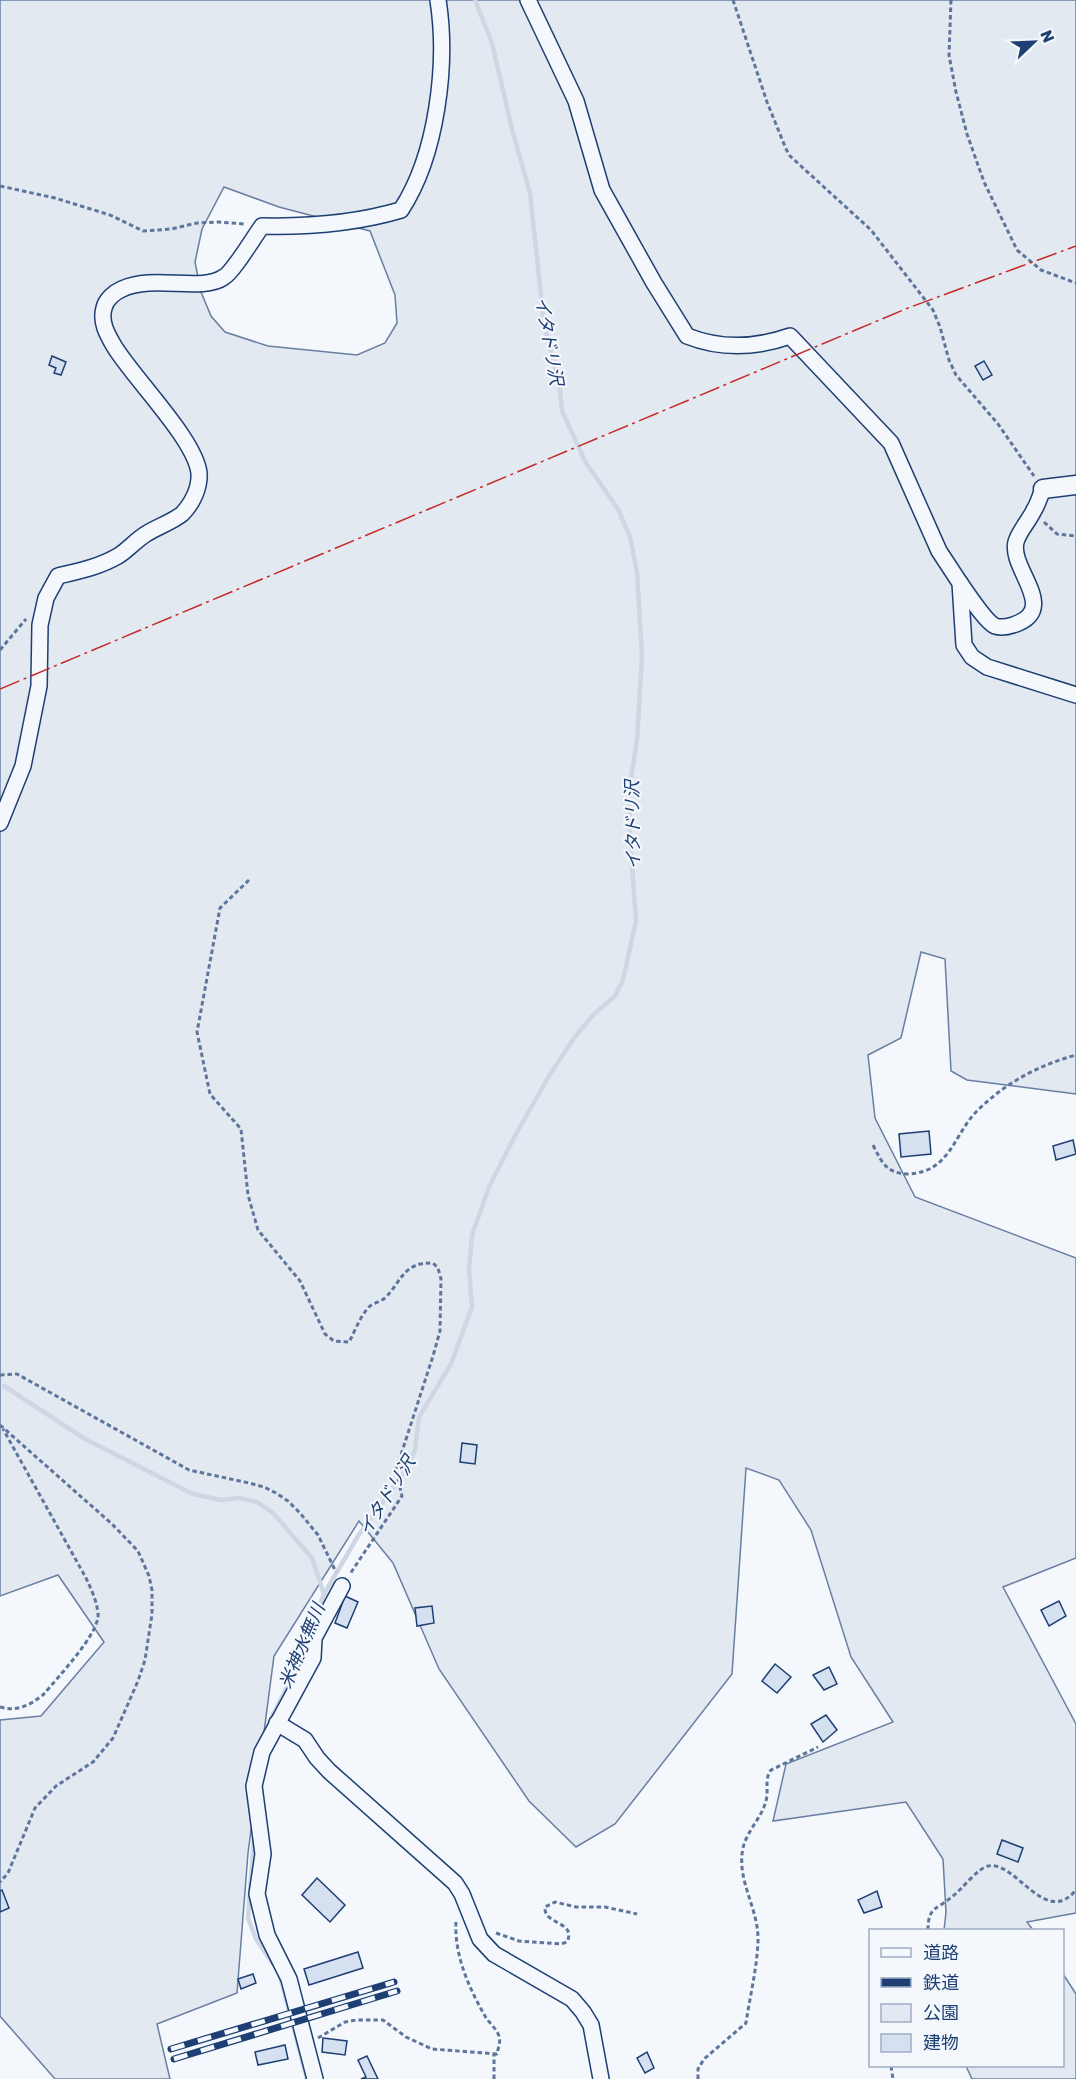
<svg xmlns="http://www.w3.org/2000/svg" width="1076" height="2079" viewBox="0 0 1076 2079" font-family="Rubik,'Noto Sans JP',sans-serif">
<rect width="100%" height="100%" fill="#f4f7fb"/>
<!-- green -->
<g fill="#e3e9f0" stroke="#687fa3" stroke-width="1.5" fill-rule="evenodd">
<path d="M0 0H1076V1094L967 1080 951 1071 945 959 921 952 901 1038 868 1055 875 1118 915 1197 1076 1258V1558L1003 1587 1076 1724V1913L1027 1922 1033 1930H944L946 1912 943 1859 906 1802 773 1821 786 1764 893 1722 851 1657 811 1530 779 1480 746 1468 732 1674 615 1824 576 1847 529 1801 439 1669 393 1563 359 1521 274 1656 248 1853 237 1993 157 2024 170 2079H55L0 2016V1720L41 1716 104 1642 58 1575 0 1596ZM224 187 279 207 370 231 395 295 397 323 385 343 357 355 268 346 225 332 211 316 201 292 195 262 202 229Z"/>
<path d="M1063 1974 1076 1994V2079H972L966 2066H1062Z"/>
</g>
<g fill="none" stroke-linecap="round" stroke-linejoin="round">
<!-- stream -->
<g stroke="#cfd7e4" stroke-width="4.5">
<path d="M4 1386 85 1439 193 1494 221 1500 240 1498 257 1502 273 1513 312 1558 324 1594"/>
<path d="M269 1723 285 1691 324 1594 358 1536 404 1473 415 1450 419 1417 451 1364 472 1307 469 1270 472 1235 489 1187 516 1134 549 1076 574 1038 593 1015 615 996 623 980 636 921 630 837 629 791 637 740 642 656 637 572 630 537 618 509 586 463 562 411 559 382 544 324 530 193 512 129 492 43 475 0"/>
<path d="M254 1838 248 1918 256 1939 273 1964"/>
<path d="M280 1976 307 2079"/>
</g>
</g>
<!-- building -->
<g fill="#d5e0f0" stroke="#1d3f73" stroke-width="1.5">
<path d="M52 356 66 362 61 375 54 373 56 368 49 365Z"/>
<path d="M984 361 992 375 983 380 975 366Z"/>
<path d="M929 1131 931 1154 901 1157 899 1134Z"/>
<path d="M1073 1140 1076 1154 1056 1160 1053 1146Z"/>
<path d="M462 1443 477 1445 475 1464 460 1462Z"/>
<path d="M345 1596 358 1602 347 1628 335 1623Z"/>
<path d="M1059 1601 1066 1616 1049 1626 1041 1610Z"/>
<path d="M432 1606 434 1623 417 1626 415 1608Z"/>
<path d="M775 1664 791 1677 777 1693 762 1681Z"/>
<path d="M829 1667 837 1684 824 1690 813 1675Z"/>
<path d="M826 1715 837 1730 823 1742 811 1724Z"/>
<path d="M1002 1840 1023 1848 1018 1862 997 1854Z"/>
<path d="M317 1878 345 1905 330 1922 302 1895Z"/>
<path d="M2 1890 9 1908 0 1912V1891Z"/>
<path d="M877 1891 882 1907 864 1913 858 1900Z"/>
<path d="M358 1952 363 1968 309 1985 304 1969Z"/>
<path d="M253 1974 256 1983 241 1989 238 1979Z"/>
<path d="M323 2038 347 2041 345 2055 322 2052Z"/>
<path d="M285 2045 288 2059 258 2065 255 2052Z"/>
<path d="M647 2052 654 2068 645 2073 637 2058Z"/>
<path d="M367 2056 378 2079H361L366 2077 358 2060Z"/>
</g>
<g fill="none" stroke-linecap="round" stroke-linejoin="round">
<!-- minor casing -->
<g stroke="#1d3f73" stroke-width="18">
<g id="minor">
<path d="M528 0 576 101 602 190 654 283 687 336C720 349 756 348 790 336L891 443 939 551 960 583 964 645 972 657 987 667 1076 695"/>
<path d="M960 583C967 593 986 622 995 626 1001 628 1007 627 1013 625 1061 610 1009 569 1016 542 1019 531 1029 521 1034 510 1038 504 1040 496 1043 489"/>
<path d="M0 823 23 766 39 686 40 625 46 598 58 576C79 571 99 567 118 556 128 550 136 540 146 534 157 527 172 522 182 514 192 504 200 488 199 473 195 439 134 379 114 346 107 334 100 322 104 308 106 299 115 292 122 289 155 274 201 293 224 277 233 272 254 237 262 226 307 227 357 223 401 210 437 155 448 64 438 0"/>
<path d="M277 1723 305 1740 317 1758 329 1771 455 1883 462 1894 480 1939 494 1954 572 1999 583 2012 591 2025 601 2079"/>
<path d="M315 2079 289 1979 267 1935 257 1894 263 1854 254 1786 262 1752 313 1658 314 1638 342 1586"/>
</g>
</g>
<!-- tertiary casing -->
<g stroke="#1d3f73" stroke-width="21">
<path id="tertiary" d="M1043 489 1076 485"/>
</g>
<!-- path -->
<g stroke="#5e769c" stroke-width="3" stroke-dasharray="4.5 3" stroke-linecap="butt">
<path d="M733 0 767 102 786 149 790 156 871 230 933 310 940 327 949 360 956 375 998 424 1034 476"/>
<path d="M951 0 949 55 956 92 967 134 984 182 1017 250 1041 270 1076 283"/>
<path d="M0 186 55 198 110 215 143 231 171 229 197 223 219 222 245 224"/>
<path d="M1044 522 1057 534 1076 536"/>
<path d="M0 650 26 619"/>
<path d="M249 880 220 908 197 1032 210 1094 241 1129 248 1195 258 1230 300 1281 325 1334 334 1341 349 1342C355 1331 360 1317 368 1308 372 1303 380 1302 385 1298 402 1281 403 1262 433 1263L438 1268 441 1279 440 1331 433 1356 396 1470 402 1496 350 1574"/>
<path d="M873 1145C882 1163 887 1174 909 1174 950 1172 954 1134 977 1111 1005 1083 1039 1065 1076 1055"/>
<path d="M0 1375 17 1374 189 1470 249 1483 264 1487 276 1493 288 1501 300 1513 318 1535 336 1572"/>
<path d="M0 1425 112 1524 138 1551 149 1576 152 1590V1614L145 1660 138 1681 113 1738 93 1762 56 1786 35 1808 8 1873 0 1882"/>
<path d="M0 1707C17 1712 31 1705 44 1694 57 1678 100 1633 98 1614 97 1601 91 1589 86 1578L3 1429"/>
<path d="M928 1930C928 1906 937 1910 953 1896 962 1889 978 1868 988 1866 1016 1860 1045 1928 1076 1890"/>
<path d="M496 1933 519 1941 561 1944 567 1942C577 1921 543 1925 545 1907L555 1902 576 1907H605L637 1914"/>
<path d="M318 2038 345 2022 356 2020H383L406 2037 432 2049 497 2054C498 2048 501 2042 499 2036 496 2028 489 2023 485 2016 469 1988 454 1955 456 1921"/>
<path d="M891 2066 893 2079"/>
<path d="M494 2079V2054"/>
<path d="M698 2079V2069L704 2059 746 2023C750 1996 757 1968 758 1941 759 1911 739 1884 742 1855 743 1834 761 1820 766 1801 769 1790 764 1779 771 1770L818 1747"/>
</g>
<!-- minor -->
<use href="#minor" stroke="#f4f7fb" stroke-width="15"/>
<!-- tertiary -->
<use href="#tertiary" stroke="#f4f7fb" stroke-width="18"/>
<!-- rail casing -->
<g stroke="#1d3f73" stroke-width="7">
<g id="rail">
<path d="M171 2049 394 1982"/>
<path d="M174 2059 397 1991"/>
</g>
</g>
<!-- rail -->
<use href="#rail" stroke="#f4f7fb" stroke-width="4.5" stroke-dasharray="14" stroke-linecap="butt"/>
<!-- power -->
<path stroke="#c62828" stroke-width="1.5" stroke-dasharray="21 4.5 3 4.5" stroke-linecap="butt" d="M0 689 908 308 1076 246"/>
</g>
<g text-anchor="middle" stroke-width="4.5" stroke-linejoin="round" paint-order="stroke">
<!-- water labels -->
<g font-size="18" font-style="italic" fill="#1d3f73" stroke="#f4f7fb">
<text transform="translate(549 341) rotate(80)" y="6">イタドリ沢</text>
<text transform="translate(633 825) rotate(-91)" y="6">イタドリ沢</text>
<text transform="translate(387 1496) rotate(-58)" y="6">イタドリ沢</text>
<text transform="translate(302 1646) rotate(-67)" y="6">米神水無川</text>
</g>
</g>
<!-- legend -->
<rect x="869" y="1929" width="195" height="138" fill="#f4f7fb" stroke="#9eadc5" stroke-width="1.5"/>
<rect x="881" y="1948" width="30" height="9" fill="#f4f7fb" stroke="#9eadc5" stroke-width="1.5"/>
<text x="923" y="1959" font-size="18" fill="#1d3f73">道路</text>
<rect x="881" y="1978" width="30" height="9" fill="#1d3f73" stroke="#9eadc5" stroke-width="1.5"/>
<text x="923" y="1989" font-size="18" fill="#1d3f73">鉄道</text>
<rect x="881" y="2004" width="30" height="18" fill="#e3e9f0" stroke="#9eadc5" stroke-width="1.5"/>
<text x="923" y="2019" font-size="18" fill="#1d3f73">公園</text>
<rect x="881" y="2034" width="30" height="18" fill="#d5e0f0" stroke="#9eadc5" stroke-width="1.5"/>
<text x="923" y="2049" font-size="18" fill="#1d3f73">建物</text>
<!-- north arrow -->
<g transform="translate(1034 42) rotate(67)" stroke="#f4f7fb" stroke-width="4.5" paint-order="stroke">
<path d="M0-4.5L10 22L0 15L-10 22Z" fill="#1d3f73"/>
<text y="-9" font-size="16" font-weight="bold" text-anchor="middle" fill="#1d3f73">N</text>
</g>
</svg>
